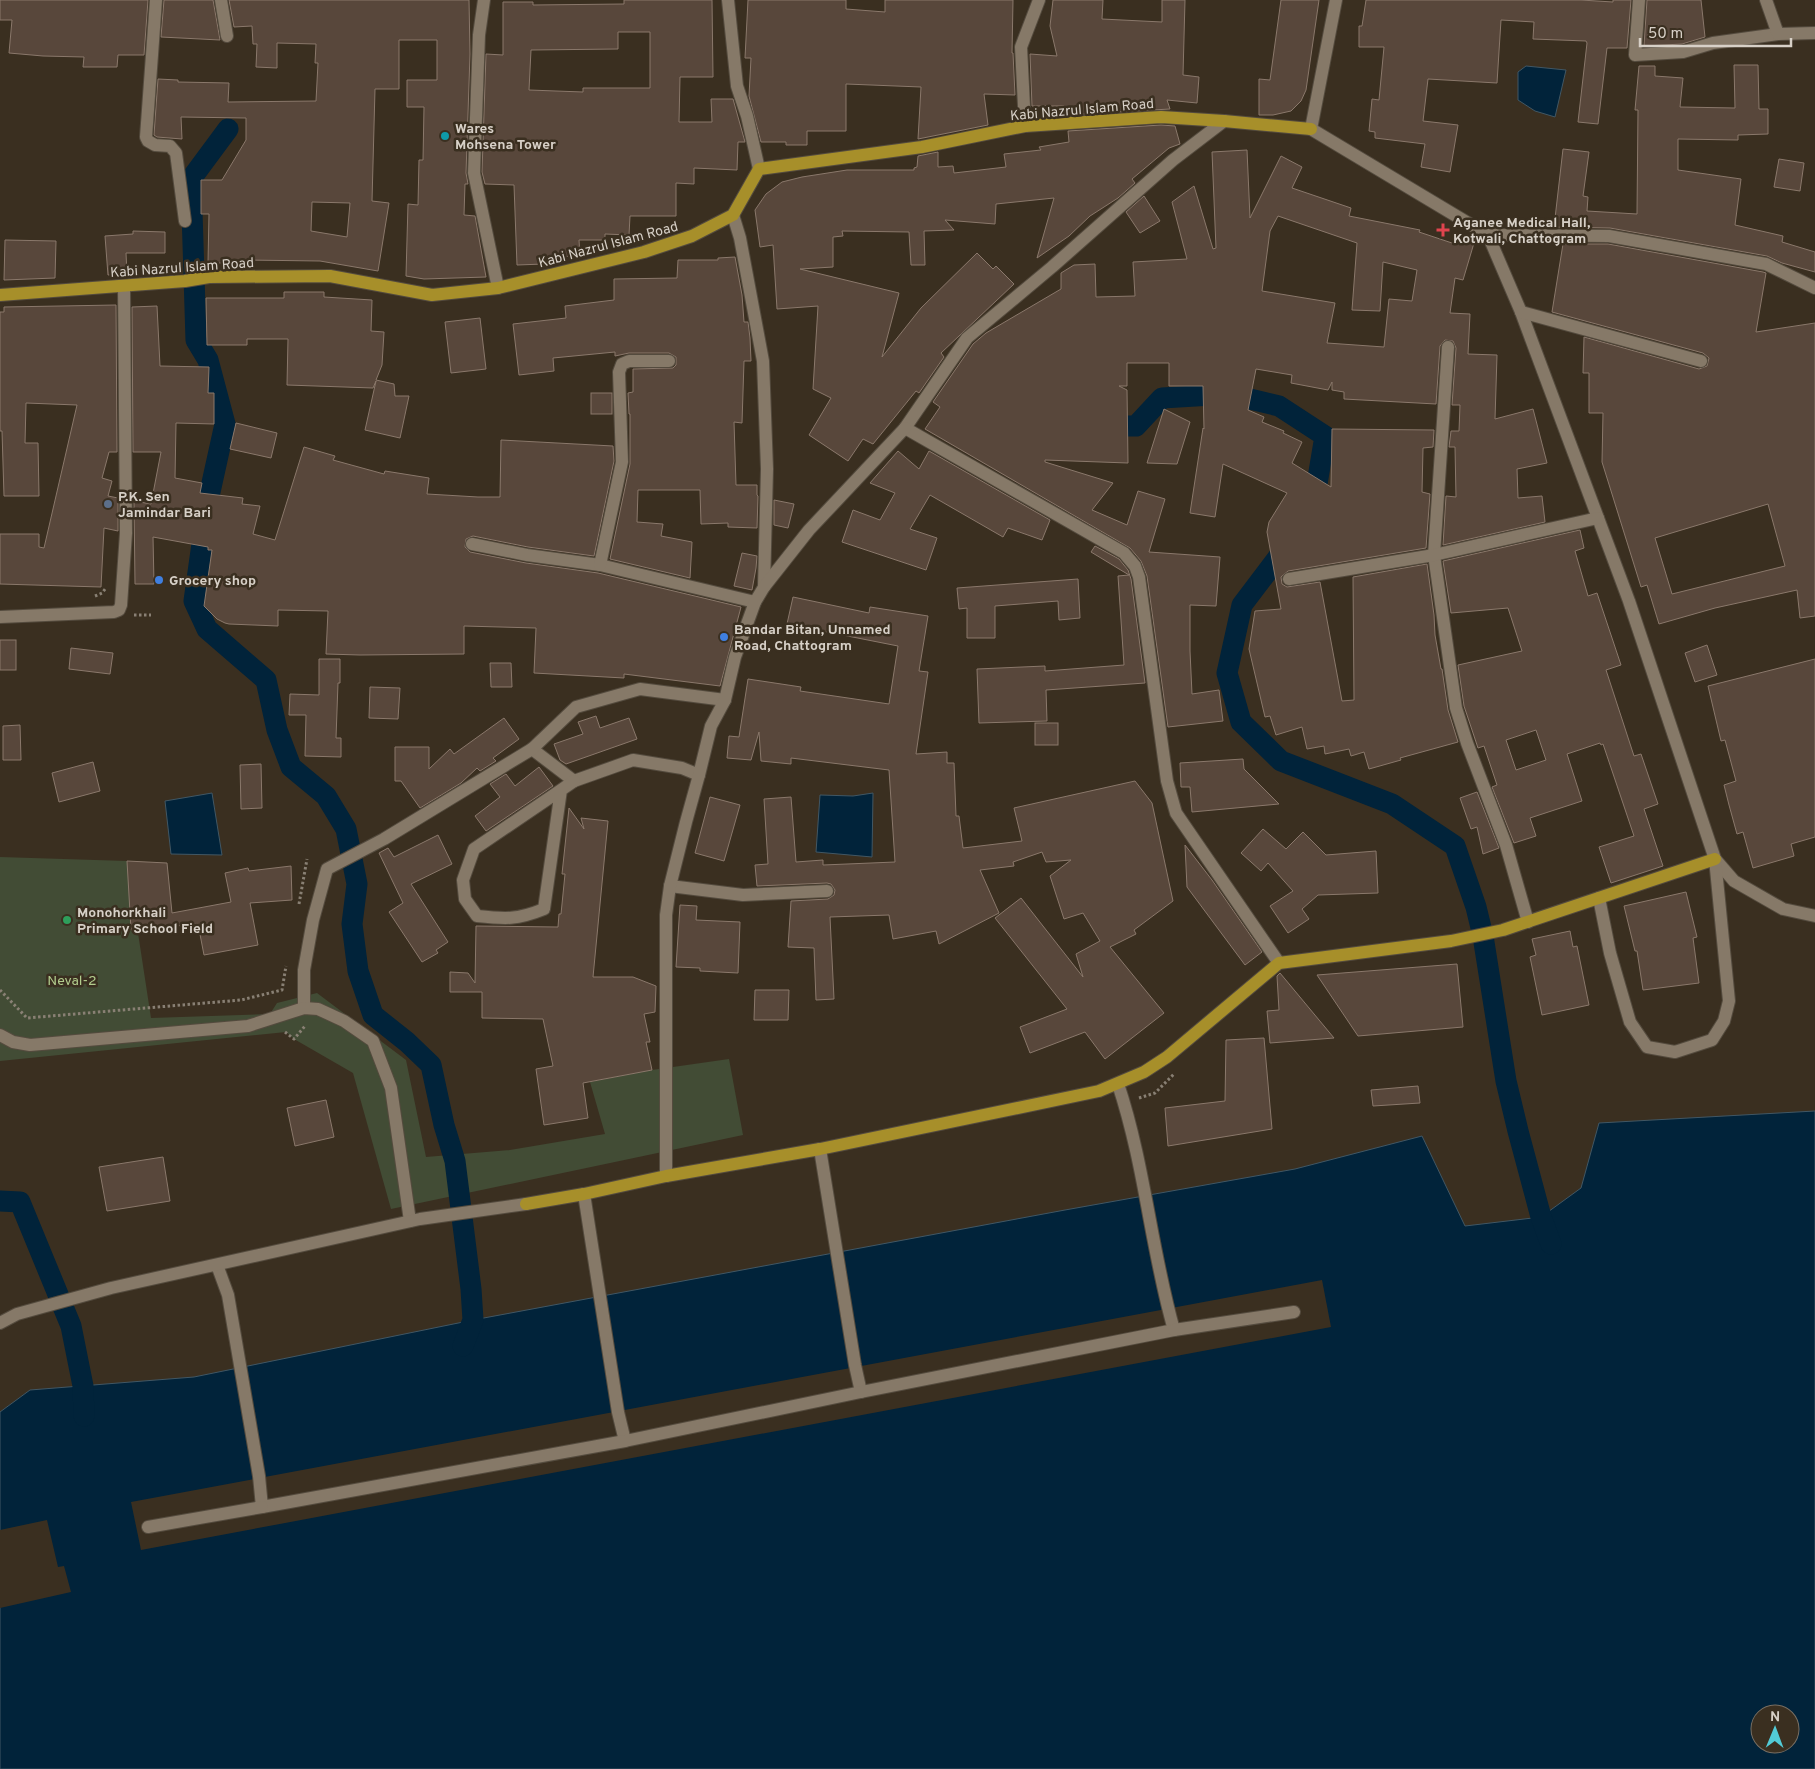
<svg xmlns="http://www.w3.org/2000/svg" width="1815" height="1769" viewBox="0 0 1815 1769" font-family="Overpass,sans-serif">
<rect width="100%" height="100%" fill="#3a2f20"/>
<!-- green -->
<path fill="#424c35" d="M0 857 127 861 151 1018 270 1014 277 1003 317 993 406 1060 426 1157 510 1150 605 1134 590 1082 652 1070 729 1059 743 1135 391 1209 353 1073 294 1039 286 1032 0 1061Z"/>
<!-- water -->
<g fill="#01233a" stroke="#415764" fill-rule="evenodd">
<path d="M1526 66 1566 70 1555 117 1535 111 1518 100V72Z"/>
<path d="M212 793 222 855 171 854 165 801Z"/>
<path d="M873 793 872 857 816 852 820 795 853 796Z"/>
<path d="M1815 1111V1769H0V1412L30 1390 194 1377 473 1320 1065 1210 1295 1169 1422 1136 1465 1226 1541 1217 1581 1188 1599 1123ZM1760 1714H1790V1744H1760Z"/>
</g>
<!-- pier -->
<g fill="#3a2f20">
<path d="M1322 1280 1331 1327 141 1550 131 1502Z"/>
<path d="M47 1520 58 1567 64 1566 71 1592 0 1608V1530Z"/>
</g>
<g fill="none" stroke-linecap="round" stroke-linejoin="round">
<!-- canal -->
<g stroke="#01233a" stroke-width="21">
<path d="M228 129 191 179 196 340 208 360 225 424 208 501 194 601 207 629 266 680 277 730 291 767 326 796 346 829 357 884 352 924 358 971 373 1015 407 1042 431 1065 444 1125 455 1161 471 1289 473 1320 463 1346"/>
<path d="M1099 426H1136L1162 398 1229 394 1279 406 1325 436 1317 484 1307 504"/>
<path d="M1289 540 1283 551 1242 605 1227 673 1241 722 1281 761 1392 804 1455 846 1476 907 1483 936 1506 1081 1518 1131 1541 1217 1551 1244"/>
<path d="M0 1201 20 1202 71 1326 83 1386 84 1416"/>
</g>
</g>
<!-- building -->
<g fill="#58473b" stroke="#8a786b" fill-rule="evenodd">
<path d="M0 0H148L144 55H118L117 67H83L84 57 43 56 9 53 12 20H0Z"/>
<path d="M164 0H213L220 40 161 37Z"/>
<path d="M229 0H469L470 54 466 173 468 184H465L464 215 475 216 486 277 424 279 406 276 408 204 418 205 419 160H423L424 107H407V80H437V40H399V89H375L372 201 389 203 378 271 320 261 244 260V263H208L209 214H201V180H222L246 140V118L181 117 182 139 157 137 154 135 158 79 178 80V82L229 83 228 102 316 101 318 63H315L316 44 277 43V68L256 67 257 44H253L252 26 234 27ZM312 202 350 203 347 237 311 231Z"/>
<path d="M624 0H712L713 77H680L679 122H712L711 99H733L745 142H738L737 170 694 168V184L676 183V216H630L629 235 605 234V240H579L580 256 543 257 544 264 517 265 514 185 485 184 482 172 486 54 503 55V2H533V5L624 4ZM618 32H650V88H583V92L529 90 531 50 618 49Z"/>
<path d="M748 0H846V9L885 12V0H1013L1012 53H1013L1015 95 984 94 988 125 918 139 921 87 846 84V131H807V145H786V142H761L749 96 751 58H745Z"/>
<path d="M1053 0H1103L1102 19 1162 22V0H1185L1183 75 1199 77 1197 103 1167 100 1170 109 1066 115 1064 106H1032L1030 54 1057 56 1050 26Z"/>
<path d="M1281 0H1319L1306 90 1301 101 1291 111 1273 115H1259V79L1270 80Z"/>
<path d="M1366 0H1581L1613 2V0H1631L1627 48H1607L1598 124 1578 122 1587 43 1586 41 1533 39 1534 22 1501 20 1497 83 1428 79 1423 121 1458 125 1450 172 1421 167 1425 144 1375 138V132L1369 131 1372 99 1379 100 1384 47H1359V26H1362Z"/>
<path d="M1647 0H1701L1705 37 1682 44 1644 46Z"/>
<path d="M1734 65H1758L1759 109H1768V134L1738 135V140L1678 139V170L1741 179 1735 225 1783 236 1782 242 1815 252V272L1782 263 1767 256 1610 228 1554 227 1563 149 1589 152 1583 196 1588 197 1587 211 1637 214 1638 110H1635L1639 66H1655V76L1683 78 1680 107 1735 108Z"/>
<path d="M1161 125 1175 126 1180 144 1169 148 1132 179 1135 183 1118 198 1090 216 1069 236 1037 258 1054 198 996 204 995 224 945 220 954 230 924 231 925 265H911L909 232 842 231 843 236 833 237V267L800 269 899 293 882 357 921 308 977 253 993 269 996 266 1014 284 941 353 944 357 919 393 916 391 873 444 863 439 848 461 809 435 831 398 813 389 818 306 777 309 773 245 760 247 755 210 766 194 782 182 802 177 847 170H914V168L917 167 918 156 938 152V167L953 166 954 173 1006 167 1004 154 1041 150 1039 147 1069 142 1068 131Z"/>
<path d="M1247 150 1250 218 1281 156 1302 167 1292 188 1351 208 1349 216 1420 230 1419 232 1452 243 1454 237 1474 243 1463 280 1455 278 1450 313 1470 314 1468 354 1497 355 1495 419 1533 409 1547 463 1517 469 1518 498 1542 496 1545 522 1443 545 1446 496 1456 497 1455 447H1449L1451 431H1459L1460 405H1452L1456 348 1453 341 1445 340 1440 346 1436 404 1344 399V392L1332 390V382L1328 390 1291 383 1292 375 1256 369 1248 410 1264 417 1262 422 1284 431 1283 433 1302 442 1292 463 1331 487 1332 429 1434 430 1433 447 1423 448 1422 492 1430 494 1426 548 1288 571 1281 577 1282 584 1287 587 1320 582 1342 701 1354 700 1353 577 1427 564 1434 615 1435 635 1441 669H1442L1448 710 1458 742 1400 758 1401 760 1369 769 1364 752 1351 756 1349 749 1325 754 1324 746 1307 749 1302 727 1276 735 1270 716 1265 717 1249 649 1255 611 1281 609 1267 532 1269 522 1287 493 1223 464 1215 517 1190 513 1203 428 1204 429 1203 386H1169V363H1127V386H1119L1127 390 1128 463 1045 460V462L1113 483 1092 510 1127 525 1138 491 1165 499 1149 552 1220 557 1216 606 1190 605V651L1192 694 1219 690 1223 721 1168 727 1147 576 1141 561 1130 548 925 429 940 407 933 402 973 344 986 333 1061 289V273L1074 265 1095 264 1096 297 1135 296 1133 262 1187 259 1172 202 1194 186 1213 249 1216 248 1212 152ZM1278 216 1357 243 1352 310 1380 311 1383 262 1417 270 1412 301 1389 299 1384 347 1327 343 1335 303 1262 291 1270 231Z"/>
<path d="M1779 159 1804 163 1800 191 1774 187Z"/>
<path d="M1144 196 1160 221 1140 233 1126 212Z"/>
<path d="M133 231 165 232V253H126L127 274 108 275 105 236 133 234Z"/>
<path d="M5 240 56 241 55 278 4 280Z"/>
<path d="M1563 244H1608L1763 272 1766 273 1756 332 1815 323V616L1800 618 1797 590 1715 608 1659 624 1647 585 1641 587 1602 462 1603 413H1589V373H1583L1584 337 1699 369 1707 366 1709 358 1703 353 1552 312ZM1768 504 1785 566 1672 594 1655 538Z"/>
<path d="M735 257 742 295 744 322H748L750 338 751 361H744L742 423 734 422 736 485H757V495L758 496 757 528 728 527V523L701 524 700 490H638L637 522 663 524 661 536 692 542 690 578 610 559 630 464V414H629L628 393 633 392V369L673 368 676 365V357L669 353H629L615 356V352L553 358 554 371 519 375 513 324 566 318 565 306 614 300V279L677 278 678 260H718V258Z"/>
<path d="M284 292H324V297L372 300 371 331 384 332 382 365 376 380 394 384 395 396H409L400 438 365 430 376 381 373 388 287 385 288 339H247V345H207L206 298H284Z"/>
<path d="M116 305 117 452H109L102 478 112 481 108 496 118 498V531L104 528 101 587 0 584V534H39V547L44 548 77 405 26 403 25 443H38L39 496H4L2 431H0V312H4V307Z"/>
<path d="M157 306 160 366 209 367 208 393H214V424L176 423 175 478 202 483 200 493 243 498 242 504 260 506 253 534 275 540 304 447 335 456 333 460 384 474 385 471 429 478 427 494 478 497H500L501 440 613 446 614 461 594 556 528 547 473 536 466 539 465 547 470 552 526 563 598 573 741 607 720 686 624 674V678L534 673 536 628 464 626V654L360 655 326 654 328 611 278 610V626L229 624 225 623 217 619 204 606 212 550H208V547L153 537 154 584H135L134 501 151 504 161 452H133L132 307Z"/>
<path d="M480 318 486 369 451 373 445 322Z"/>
<rect x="591" y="393" width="21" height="21"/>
<path d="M1164 409 1190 422 1177 464 1147 463Z"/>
<path d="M236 423 277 433 271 458 230 449Z"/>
<path d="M898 451 919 469 929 451 1050 520 1042 540 1008 528 1003 537 930 495 910 529 937 538 926 570 842 542 853 510 880 520 895 493 870 483Z"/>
<path d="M774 500 794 504 788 528 774 525Z"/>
<path d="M1580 530 1584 548 1575 551 1588 596 1597 593 1621 665 1606 670 1634 756 1641 754 1658 804 1644 809 1663 866 1611 883 1599 847 1634 836 1603 744 1601 745 1600 743 1567 754 1582 801 1530 818 1536 836 1514 843 1492 787 1497 785 1484 746 1478 748 1464 706 1458 665 1522 651 1508 608 1451 613 1443 561ZM1536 730 1546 760 1516 770 1506 740Z"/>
<path d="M1095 546 1119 559 1128 570 1131 579 1145 683 1046 690 1047 721 979 723 977 669 1045 666V671L1124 665 1118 576 1129 575 1091 552Z"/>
<path d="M742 553 757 556 756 568 752 590 734 586Z"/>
<path d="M1078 579 1080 618 1059 620 1058 601 995 606V638H967V608L959 609 957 588Z"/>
<path d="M793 597 869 613 870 607 928 616 919 671 928 672 916 754 947 752V763H954L956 816H959L963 848 1022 841 1014 808 1135 781 1152 803 1173 901 1134 930 1136 934 1110 947 1164 1013 1105 1059 1085 1032 1030 1053 1020 1027 1067 1009 995 918 1021 898 1083 977 1076 954 1100 941 1083 913 1064 919 1050 876 1071 860 1046 862 1042 852 1013 862 1014 866 980 870 999 913 939 944 936 931 893 939 889 915 830 917 834 999 816 1000 814 948 788 947 791 901 828 899 834 895 835 890 831 884 827 883 757 886 755 865 768 864 764 799 791 797 796 862 823 860V865L895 862 889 770 791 758V764L761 761 759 732 751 760 727 758 729 736 739 737 748 679 801 687 800 691 889 704 898 646 787 624Z"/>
<rect x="0" y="640" width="16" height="30"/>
<path d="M1707 645 1717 675 1695 682 1685 653Z"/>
<path d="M71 648 113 653 110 674 69 669Z"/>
<path d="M319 659H340V683H338L336 738H341V757L305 756 306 715H289L290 694 319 695Z"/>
<path d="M1815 659V837L1791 844 1794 856 1753 868 1743 832 1737 834 1729 805 1724 785 1736 781 1725 740 1721 741 1708 686Z"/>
<path d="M490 663H511L512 687H491Z"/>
<path d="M370 687 400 688 398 719 369 718Z"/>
<path d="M596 716 600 728 629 718 637 739 566 764 560 760 554 744 583 734 578 722Z"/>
<path d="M504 718 519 739 493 758 496 761 480 771 477 768 461 783 420 808 401 781H395V747H429V769L450 749 454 754Z"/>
<rect x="1035" y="723" width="23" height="22"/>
<path d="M20 725 21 760H3V726Z"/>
<path d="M1243 759 1244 769 1279 804 1192 812 1190 787H1181L1180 763Z"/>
<path d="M93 762 100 791 59 802 52 773Z"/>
<path d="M261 764 262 808 241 809 240 765Z"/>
<path d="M539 767 553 786 486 831 475 816 500 797 490 784 506 774 515 786Z"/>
<path d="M1477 792 1499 848 1483 854 1477 827 1471 829 1460 798Z"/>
<path d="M710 797 740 805 724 861 695 853Z"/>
<path d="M569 808 584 829 581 818 608 821 593 977H633L656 986 655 1012 644 1014 650 1042H646L652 1070 583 1083 588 1118 544 1125 536 1069 553 1066 543 1019 482 1018V992H450V972L468 973 475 983 476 926 558 927 559 914H561L565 874H562Z"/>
<path d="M1263 829 1286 849 1303 832 1326 855 1376 851 1378 893 1318 895 1302 909 1309 919 1288 933 1270 906 1293 891 1268 863 1261 871 1241 853Z"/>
<path d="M438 835 452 864 411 884 448 942 436 950 438 953 422 962 389 912 403 903 379 853 388 848 394 857Z"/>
<path d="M1185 845 1212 880 1262 952 1245 965 1187 887Z"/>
<path d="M127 861 167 863 172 913 231 902 225 873 248 868 249 871 291 866 292 900 250 903 258 945 204 955 198 924 131 930Z"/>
<path d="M1686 892 1697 937 1693 938 1699 983 1643 990 1637 951H1635L1624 906Z"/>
<path d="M680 905 697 906 696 920 740 922 738 973 700 971V968L676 967Z"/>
<path d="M1570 931 1573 947 1577 946 1589 1005 1542 1015 1530 957 1536 955 1532 939Z"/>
<path d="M1457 964 1463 1027 1358 1036 1317 975Z"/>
<path d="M1280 973 1334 1038 1270 1043 1267 1011 1279 1010 1277 976Z"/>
<path d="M755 990H789L788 1020H754Z"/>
<path d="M1264 1038 1272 1129 1168 1146 1165 1108 1225 1101 1226 1040Z"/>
<path d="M1418 1086 1420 1103 1373 1106 1371 1090Z"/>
<path d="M326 1100 334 1137 295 1146 287 1108Z"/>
<path d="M163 1157 170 1201 107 1211 99 1167Z"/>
</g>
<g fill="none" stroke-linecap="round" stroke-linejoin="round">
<!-- minor casing -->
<g stroke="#544b3e" stroke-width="14">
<g id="minor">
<path d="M156 0 146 137 148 141 155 145 170 146 176 153 185 221"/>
<path d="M221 0 227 36"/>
<path d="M484 0 479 35 474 173 498 288"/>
<path d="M728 0 737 86 747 116 759 169"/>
<path d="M1336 0 1311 129 1488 235 1521 312 1629 601 1715 859 1734 881 1783 909 1815 916"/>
<path d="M1639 0 1635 55 1683 52 1713 43 1778 34"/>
<path d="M1766 0 1778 34 1815 33"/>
<path d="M1224 121 1173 160 1052 267 967 338 905 428 1124 553 1135 566 1139 577 1167 781 1176 813 1279 963"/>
<path d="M1025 126 1021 47 1039 0"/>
<path d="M733 215 740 238 763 361 767 469 764 587"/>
<path d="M1488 235 1609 236 1766 264 1815 288"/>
<path d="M1521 312 1701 361"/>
<path d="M1448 347 1434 555 1456 708 1467 743 1506 845 1528 922"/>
<path d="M472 544 527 555 600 565 755 602"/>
<path d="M600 565 622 462 619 372 622 364 629 361H669"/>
<path d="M1289 579 1434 555 1598 518"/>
<path d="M0 617 114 612 119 610 121 605 126 533 124 286"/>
<path d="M532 749 574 781 633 760 682 768 699 775"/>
<path d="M561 790 544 909C517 920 505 919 477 916L465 899 463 880 474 849 561 790 574 781"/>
<path d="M670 886 743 895 827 891"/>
<path d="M1599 898 1610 953 1630 1022 1647 1047 1675 1052 1712 1040 1724 1021 1729 1001 1715 859"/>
<path d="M304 1008V970L313 920 327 869 384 839 532 749 576 707 640 689 725 700"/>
<path d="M0 1035 13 1042 30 1045 248 1026 304 1008 318 1009 344 1021 373 1041 391 1088 410 1221"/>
<path d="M820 1149 855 1365 861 1392"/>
<path d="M666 1176V915L670 886 686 822 699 775 711 726 725 700 735 657 755 602 764 587 809 530 905 428"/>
<path d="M584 1194 618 1412 625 1441"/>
<path d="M217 1265 228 1295 259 1476 262 1507 625 1441 861 1392 1174 1330C1151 1250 1145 1165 1118 1084"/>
<path d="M0 1323 17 1314 111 1288 420 1219 526 1204"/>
<path d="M1174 1330 1294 1312"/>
<path d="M148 1527 262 1507"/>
</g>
</g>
<!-- major casing -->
<g stroke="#544b3e" stroke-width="14">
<g id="major">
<path d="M0 295 185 281 209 277 330 276 432 295 498 288 644 252 692 236 733 215 759 169 922 147 1025 126 1161 117 1224 121 1311 129"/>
<path d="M526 1204 584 1194 666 1176 820 1149 1099 1091 1144 1072 1167 1057 1279 963 1451 941 1503 930 1715 859"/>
</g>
</g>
<!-- path -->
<g stroke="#898074" stroke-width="3" stroke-dasharray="2.5 2.5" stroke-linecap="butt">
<path d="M95 596 102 593 106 588"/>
<path d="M134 615H151"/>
<path d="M299 904 307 859"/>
<path d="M0 990 27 1018 241 1000 282 990 286 966"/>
<path d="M285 1032 294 1039 305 1026"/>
<path d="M1139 1098 1155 1093 1174 1074"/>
</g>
<!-- minor -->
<use href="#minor" stroke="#867968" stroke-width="12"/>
<!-- major -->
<use href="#major" stroke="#a78f2a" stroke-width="12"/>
</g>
<!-- markers -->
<circle fill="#0f9aa8" stroke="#3a2f20" stroke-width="2" cx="445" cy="136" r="5"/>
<path fill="#e0444e" stroke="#3a2f20" stroke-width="2" d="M1440.5 222.5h5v5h5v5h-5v5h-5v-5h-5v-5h5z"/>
<circle fill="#5c6f8a" stroke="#3a2f20" stroke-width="2" cx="108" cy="504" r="5"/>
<g fill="#3f7fe0" stroke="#3a2f20" stroke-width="2">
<circle cx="159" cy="580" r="5"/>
<circle cx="724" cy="637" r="5"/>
</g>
<circle fill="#2e9e5b" stroke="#3a2f20" stroke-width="2" cx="67" cy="920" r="5"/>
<g text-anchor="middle" stroke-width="5" stroke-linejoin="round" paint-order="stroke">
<!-- street labels -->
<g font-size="14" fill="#d7d0c7" stroke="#3a2f20">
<text transform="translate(1082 109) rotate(-5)" y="5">Kabi Nazrul Islam Road</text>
<text transform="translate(608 244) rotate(-15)" y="5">Kabi Nazrul Islam Road</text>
<text transform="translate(182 267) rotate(-4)" y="5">Kabi Nazrul Islam Road</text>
</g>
<!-- poi labels -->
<g font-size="14" font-weight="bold" fill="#d7d0c7" stroke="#3a2f20" text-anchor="start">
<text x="455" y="133">Wares<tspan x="455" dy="16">Mohsena Tower</tspan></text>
<text x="1453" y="227">Aganee Medical Hall,<tspan x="1453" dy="16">Kotwali, Chattogram</tspan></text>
<text x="118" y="501">P.K. Sen<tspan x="118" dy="16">Jamindar Bari</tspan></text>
<text x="169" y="585">Grocery shop</text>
<text x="734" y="634">Bandar Bitan, Unnamed<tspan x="734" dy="16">Road, Chattogram</tspan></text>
<text x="77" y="917">Monohorkhali<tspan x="77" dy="16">Primary School Field</tspan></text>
</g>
<!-- park labels -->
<g font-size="14" fill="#b2cc8d" stroke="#3a2f20">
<text x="72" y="985">Neval-2</text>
</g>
</g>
<!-- north arrow -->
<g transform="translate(1775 1729) rotate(1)"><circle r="24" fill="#3a2f20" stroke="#796f63"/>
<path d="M0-4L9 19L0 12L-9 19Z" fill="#52cbd7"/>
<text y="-8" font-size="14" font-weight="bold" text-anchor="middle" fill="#d7d0c7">N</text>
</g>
<!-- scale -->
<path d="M1640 38v8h151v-8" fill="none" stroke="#d7d0c7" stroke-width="2.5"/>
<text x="1648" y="38" font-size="15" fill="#d7d0c7" stroke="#3a2f20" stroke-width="4" paint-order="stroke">50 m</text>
</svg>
